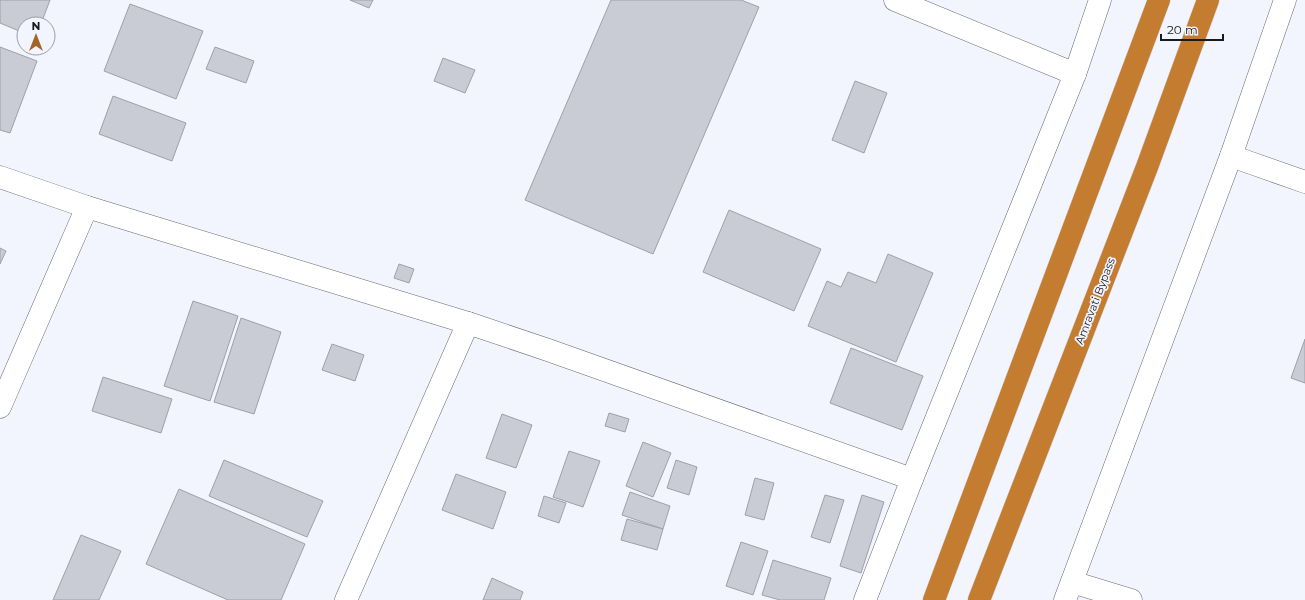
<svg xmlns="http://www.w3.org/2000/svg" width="1305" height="600" viewBox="0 0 1305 600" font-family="Montserrat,sans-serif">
<rect width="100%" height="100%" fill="#f2f4fe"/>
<!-- building -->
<g fill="#c9cbd5" stroke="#9ea0a9">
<path d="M0 0H50L41 24H24V33L0 23Z"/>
<path d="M350 0H373L369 8Z"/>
<path d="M611 0H741L759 7 653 254 525 200Z"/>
<path d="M130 4 203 31 176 99 104 71Z"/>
<path d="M0 47 37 61 10 133 0 130Z"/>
<path d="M215 47 254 61 246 83 206 69Z"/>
<path d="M443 58 475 70 465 93 434 81Z"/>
<path d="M855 81 887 93 864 153 832 140Z"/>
<path d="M113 96 186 123 172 161 99 134Z"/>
<path d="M729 210 821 249 794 311 703 272Z"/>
<path d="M0 248 6 251 0 264Z"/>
<path d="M888 254 933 273 896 362 808 326 827 281 841 287 848 272 876 283Z"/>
<path d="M399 264 414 269 409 283 394 278Z"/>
<path d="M193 301 238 316 210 401 164 386Z"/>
<path d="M241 318 281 332 254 414 214 402Z"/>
<path d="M1305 339V383L1291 378Z"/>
<path d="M332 344 364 355 355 381 322 370Z"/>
<path d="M851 348 923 376 902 430 830 403Z"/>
<path d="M103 377 172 399 161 433 92 411Z"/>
<path d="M609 413 629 419 625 432 605 426Z"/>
<path d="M502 414 532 425 516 468 486 458Z"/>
<path d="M643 442 671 453 653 497 626 486Z"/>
<path d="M569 451 600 461 583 507 553 497Z"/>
<path d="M224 460 323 501 307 537 209 496Z"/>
<path d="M676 460 697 467 689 495 667 488Z"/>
<path d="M456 474 506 492 493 529 442 510Z"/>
<path d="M755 478 774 483 764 520 745 515Z"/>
<path d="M179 489 305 544 281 600H228L146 564Z"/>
<path d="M630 492 670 506 663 529 622 515Z"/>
<path d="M825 495 844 500 830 543 811 537Z"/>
<path d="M862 495 884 502 861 573 840 566Z"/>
<path d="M544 496 566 503 559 523 538 516Z"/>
<path d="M627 519 663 529 657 550 621 540Z"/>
<path d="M81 535 121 551 99 600H53Z"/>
<path d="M741 542 768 551 753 595 726 586Z"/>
<path d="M773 560 831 578 824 600H780L762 595Z"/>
<path d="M492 578 523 592 520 600H483Z"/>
</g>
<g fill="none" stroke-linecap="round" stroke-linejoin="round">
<!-- minor casing -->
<g stroke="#696a73" stroke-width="23">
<g id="minor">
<path d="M895 0 1075 74 1100 0"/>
<path d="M1231 156 1305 182"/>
<path d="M0 177 87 207 468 323 548 350 912 479"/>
<path d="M0 407 87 207"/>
<path d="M1072 582 1131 600"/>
<path d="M346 600 468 323"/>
<path d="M865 600 912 479 1075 74"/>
<path d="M1065 600 1231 156 1285 0"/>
</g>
</g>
<!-- highway casing -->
<g stroke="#d1d1d2" stroke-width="23">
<g id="highway">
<path d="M934 600 1159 0"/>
<path d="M979 600 1147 167 1208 0"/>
</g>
</g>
<!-- minor -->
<use href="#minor" stroke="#fff" stroke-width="22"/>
<!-- highway -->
<use href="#highway" stroke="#c47c30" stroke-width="22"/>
</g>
<g text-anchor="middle" stroke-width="3.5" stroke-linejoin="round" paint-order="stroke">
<!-- street labels -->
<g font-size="11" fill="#1a1a1e" stroke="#f2f4fe">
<text transform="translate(1095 301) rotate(-69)" y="4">Amravati Bypass</text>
</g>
</g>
<!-- north arrow -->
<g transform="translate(36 36)"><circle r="19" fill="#f2f4fe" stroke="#9c9da4"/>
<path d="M0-3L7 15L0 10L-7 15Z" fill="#a16627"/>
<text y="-6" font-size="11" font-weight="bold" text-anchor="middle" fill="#1a1a1e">N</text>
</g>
<!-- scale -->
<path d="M1161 34v6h62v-6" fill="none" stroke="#1a1a1e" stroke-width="2"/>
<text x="1167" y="34" font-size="12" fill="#1a1a1e" stroke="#f2f4fe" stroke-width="3" paint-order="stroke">20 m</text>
</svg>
